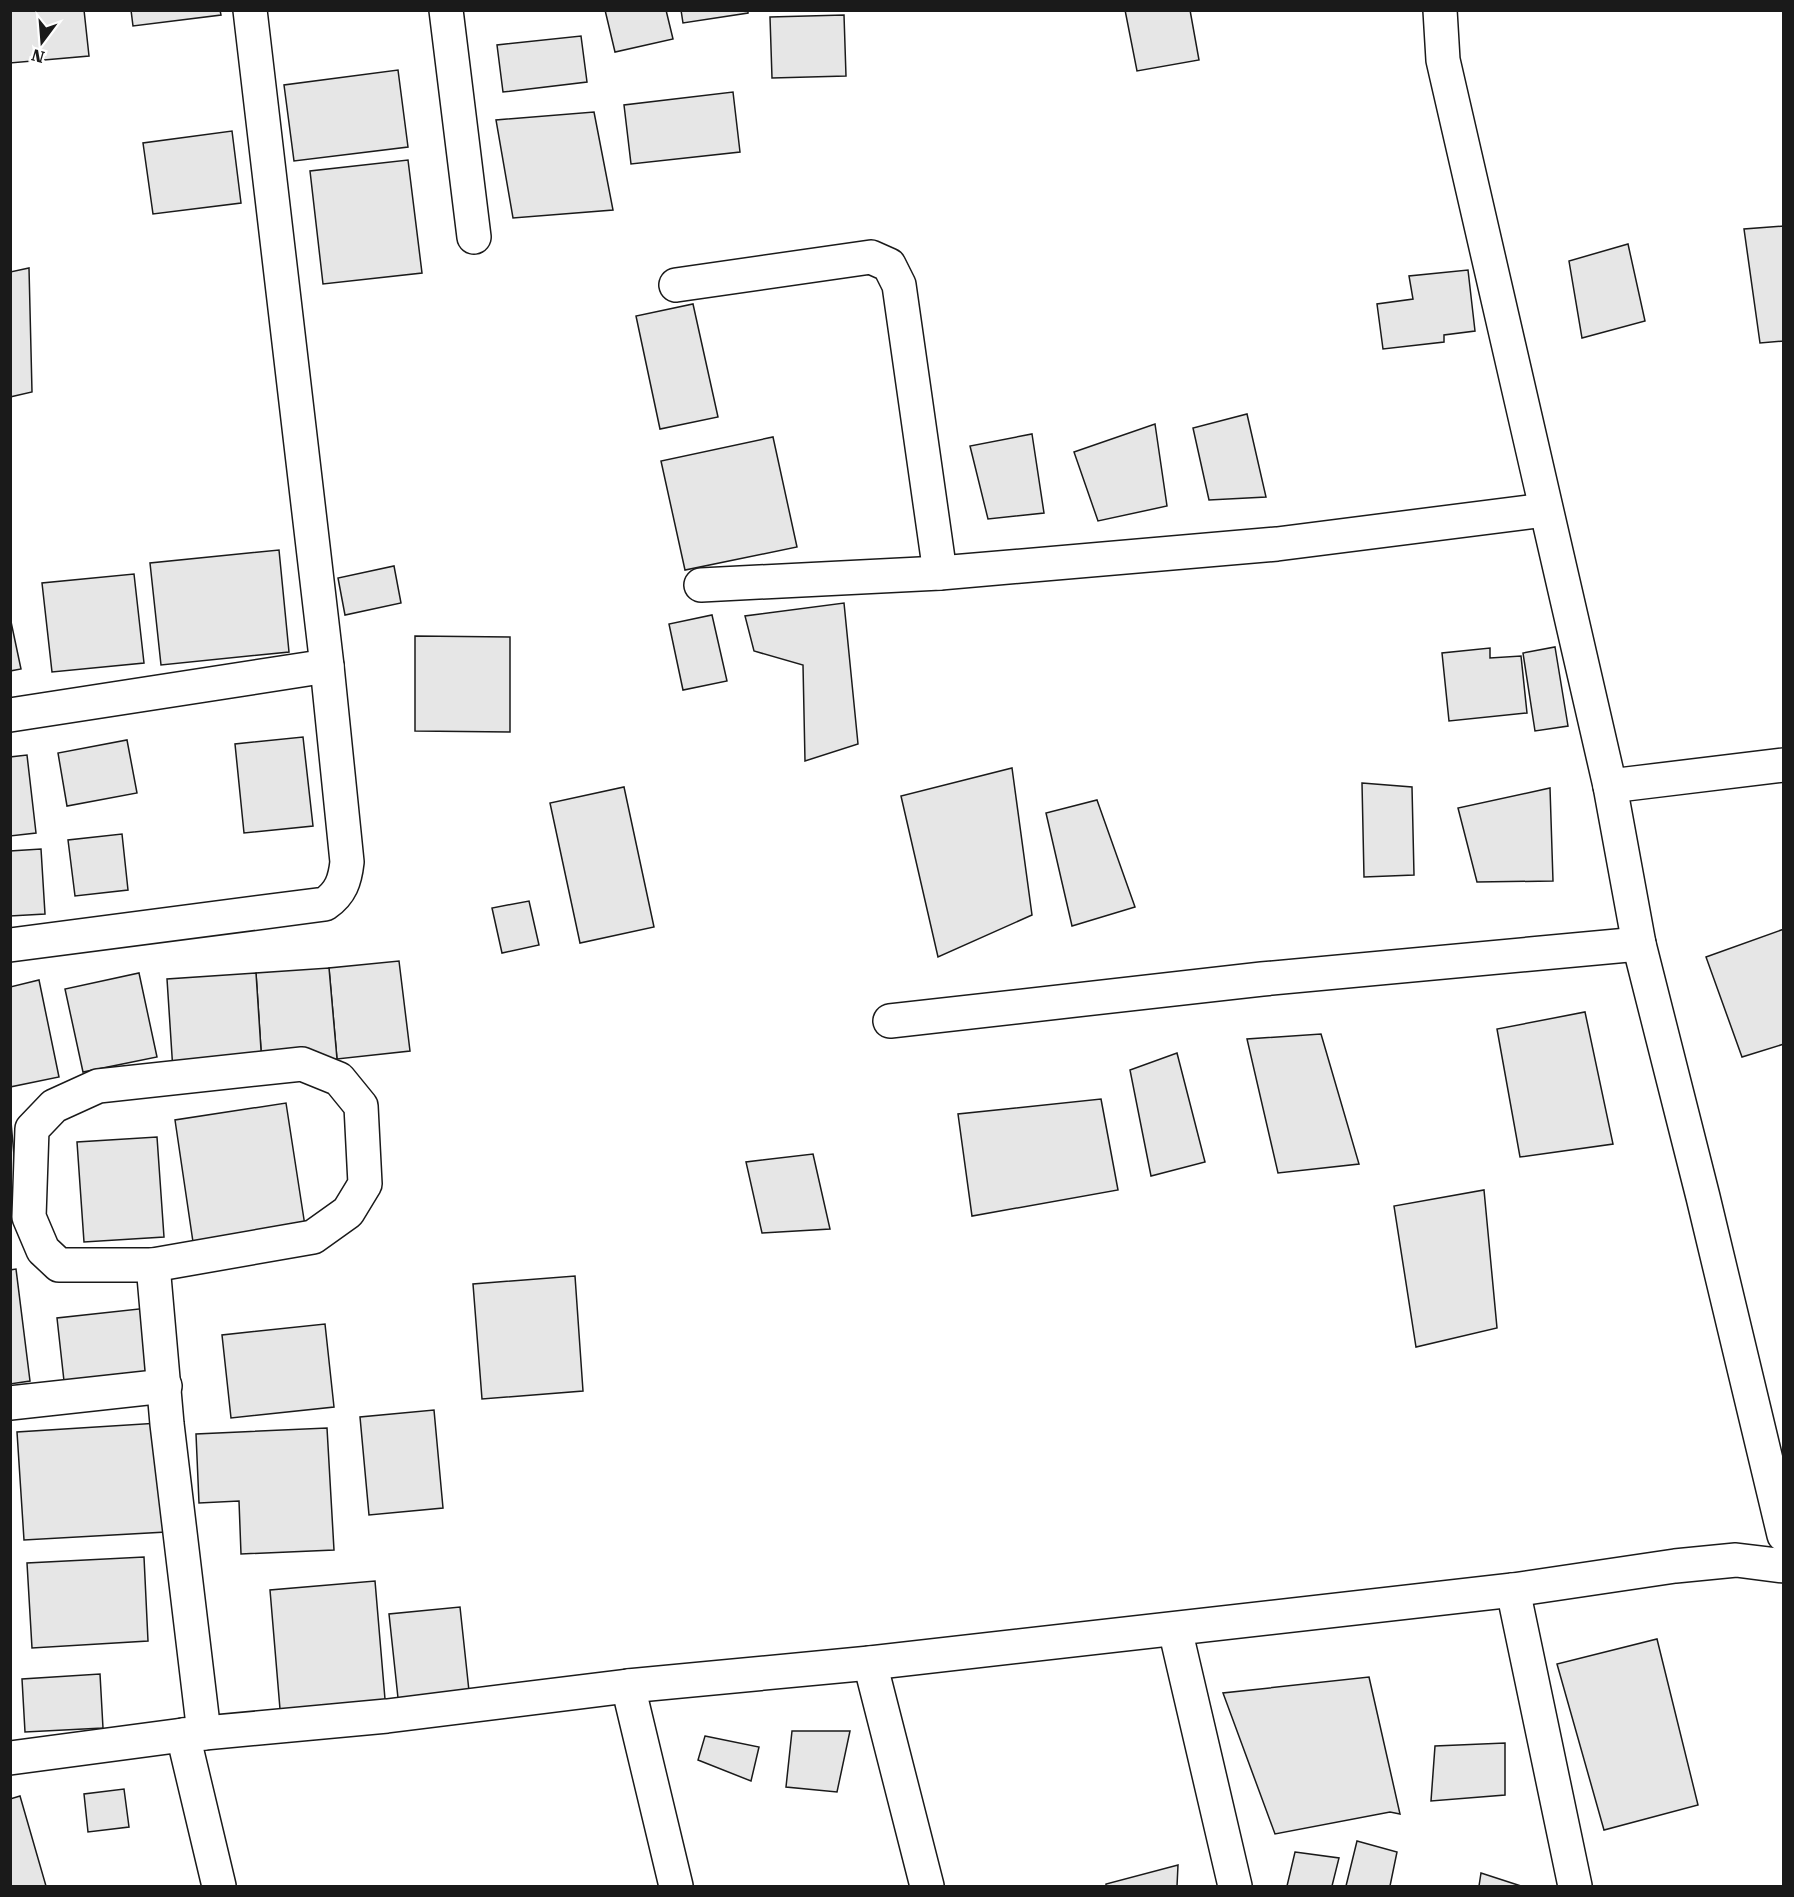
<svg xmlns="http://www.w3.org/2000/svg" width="1794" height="1897" viewBox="0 0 1794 1897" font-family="'Roboto Serif',serif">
<rect width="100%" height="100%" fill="#fff"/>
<!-- building -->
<g fill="#e6e6e6" stroke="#1a1a1a" stroke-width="1.5">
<path d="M10 10H84L89 56 10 63Z"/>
<path d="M131 10H220L221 15 133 26Z"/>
<path d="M605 10H666L673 39 615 52Z"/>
<path d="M681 10H748V13L683 23Z"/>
<path d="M1125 10H1190L1199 60 1137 71Z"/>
<path d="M844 15 846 76 772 78 770 17Z"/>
<path d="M581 36 587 82 503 92 497 45Z"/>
<path d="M398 70 408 147 294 161 284 85Z"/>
<path d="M733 92 740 152 631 164 624 105Z"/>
<path d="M594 112 613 210 513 218 496 120Z"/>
<path d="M232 131 241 203 153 214 143 143Z"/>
<path d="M408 160 422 273 323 284 310 171Z"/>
<path d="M1784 226V341L1760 343 1744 229Z"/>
<path d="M1628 244 1645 321 1582 338 1569 261Z"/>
<path d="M29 268 32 392 10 397V272Z"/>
<path d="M1468 270 1475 331 1444 335V342L1383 349 1377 304 1413 299 1409 276Z"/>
<path d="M693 304 718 417 660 429 636 316Z"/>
<path d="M1247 414 1266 497 1209 500 1193 428Z"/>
<path d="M1155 424 1167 506 1098 521 1074 452Z"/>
<path d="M1032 434 1044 513 988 519 970 446Z"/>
<path d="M773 437 797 547 685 570 661 461Z"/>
<path d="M279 550 289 652 161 665 150 563Z"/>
<path d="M394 566 401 603 345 615 338 578Z"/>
<path d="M134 574 144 663 52 672 42 583Z"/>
<path d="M844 603 858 744 805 761 803 665 754 651 745 616Z"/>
<path d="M712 615 727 681 683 690 669 624Z"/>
<path d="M10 617 21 669 10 671Z"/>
<path d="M415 636 510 637V732L415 731Z"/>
<path d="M1555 647 1568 726 1535 731 1523 653Z"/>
<path d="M1490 648V658L1521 656 1527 713 1449 721 1442 653Z"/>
<path d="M303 737 313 826 244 833 235 744Z"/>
<path d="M127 740 137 793 67 806 58 753Z"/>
<path d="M27 755 36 833 10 836V757Z"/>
<path d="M1012 768 1032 915 938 957 901 796Z"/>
<path d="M1362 783 1412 787 1414 875 1364 877Z"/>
<path d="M624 787 654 927 580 943 550 803Z"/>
<path d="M1550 788 1553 881 1477 882 1458 808Z"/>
<path d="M1097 800 1135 907 1072 926 1046 813Z"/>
<path d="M122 834 128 890 75 896 68 840Z"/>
<path d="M41 849 45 914 10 916V851Z"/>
<path d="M529 901 539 945 502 953 492 908Z"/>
<path d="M1784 929V1044L1742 1057 1706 957Z"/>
<path d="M399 961 410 1051 337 1059 329 968Z"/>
<path d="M329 968 337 1059 262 1065 256 973Z"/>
<path d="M139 973 157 1057 83 1072 65 989Z"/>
<path d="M256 973 262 1065 173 1071 167 979Z"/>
<path d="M39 980 59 1077 10 1087V987Z"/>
<path d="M1585 1012 1613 1144 1520 1157 1497 1029Z"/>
<path d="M1321 1034 1359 1164 1278 1173 1247 1039Z"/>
<path d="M1177 1053 1205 1162 1151 1176 1130 1070Z"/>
<path d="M1101 1099 1118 1190 972 1216 958 1114Z"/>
<path d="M286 1103 305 1226 193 1242 175 1120Z"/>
<path d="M10 1111 20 1221 10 1222Z"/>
<path d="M157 1137 164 1237 84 1242 77 1142Z"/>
<path d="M813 1154 830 1229 762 1233 746 1162Z"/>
<path d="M1484 1190 1497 1328 1416 1347 1394 1206Z"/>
<path d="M16 1269 30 1381 10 1384V1270Z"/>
<path d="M575 1276 583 1391 482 1399 473 1284Z"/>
<path d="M148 1308 155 1371 64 1381 57 1318Z"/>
<path d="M325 1324 334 1407 231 1418 222 1335Z"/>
<path d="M434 1410 443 1508 369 1515 360 1417Z"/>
<path d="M159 1423 166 1532 24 1540 17 1432Z"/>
<path d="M327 1428 334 1550 241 1554 239 1501 199 1503 196 1434Z"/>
<path d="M144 1557 148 1641 32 1648 27 1563Z"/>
<path d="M375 1581 386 1711 281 1721 270 1590Z"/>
<path d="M460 1607 469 1691 398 1698 389 1614Z"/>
<path d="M1657 1639 1698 1805 1604 1830 1557 1664Z"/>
<path d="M100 1674 103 1728 25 1732 22 1679Z"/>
<path d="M1369 1677 1400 1814 1390 1812 1275 1834 1223 1693Z"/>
<path d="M792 1731H850L837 1792 786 1787Z"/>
<path d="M705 1736 759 1747 751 1781 698 1760Z"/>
<path d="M1505 1743V1795L1431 1801 1435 1746Z"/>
<path d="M124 1789 129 1827 88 1832 84 1794Z"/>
<path d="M20 1796 46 1886H10V1799Z"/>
<path d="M1357 1841 1397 1852 1390 1886H1346Z"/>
<path d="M1295 1852 1339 1858 1332 1886H1287Z"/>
<path d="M1178 1865 1177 1886H1106V1884Z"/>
<path d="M1481 1873 1521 1886H1479Z"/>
</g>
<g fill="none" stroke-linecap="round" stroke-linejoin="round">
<!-- minor casing -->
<g stroke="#1a1a1a" stroke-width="36">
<g id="minor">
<path d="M446 10 474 237"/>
<path d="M1440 10 1443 60 1610 786 1639 944 1703 1197 1784 1535"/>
<path d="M676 285 871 257 889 265 899 285 940 573"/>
<path d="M701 585 940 573 1277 544 1545 510"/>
<path d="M10 715 327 666"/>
<path d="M1610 786 1784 765"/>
<path d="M10 945 325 904C341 893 345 880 347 862L327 666 250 10"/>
<path d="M890 1021 1262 979 1639 944"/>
<path d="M302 1064 339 1079 361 1106 365 1184 348 1212 313 1237 153 1265H59L43 1250 29 1217 32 1129 54 1106 98 1086Z"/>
<path d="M153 1265 167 1424 204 1733"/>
<path d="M10 1403 165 1386"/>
<path d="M1513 1590 1575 1886"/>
<path d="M1175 1629 1235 1886"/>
<path d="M870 1663 927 1886"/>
<path d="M628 1686 676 1886"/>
<path d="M183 1735 219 1886"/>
<path d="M10 1758 183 1735 387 1716 628 1686 870 1663 1513 1590 1675 1566 1736 1560 1784 1566"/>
</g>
</g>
<!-- minor -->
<use href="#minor" stroke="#fff" stroke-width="33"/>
</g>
<!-- border -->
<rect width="1794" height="1897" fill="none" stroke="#1a1a1a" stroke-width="24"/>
<!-- north arrow -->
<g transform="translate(42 42) rotate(196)" stroke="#ffffff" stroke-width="4.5" paint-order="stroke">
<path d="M0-4.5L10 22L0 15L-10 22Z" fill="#1a1a1a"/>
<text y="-9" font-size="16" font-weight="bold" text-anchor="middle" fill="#1a1a1a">N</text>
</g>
</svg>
